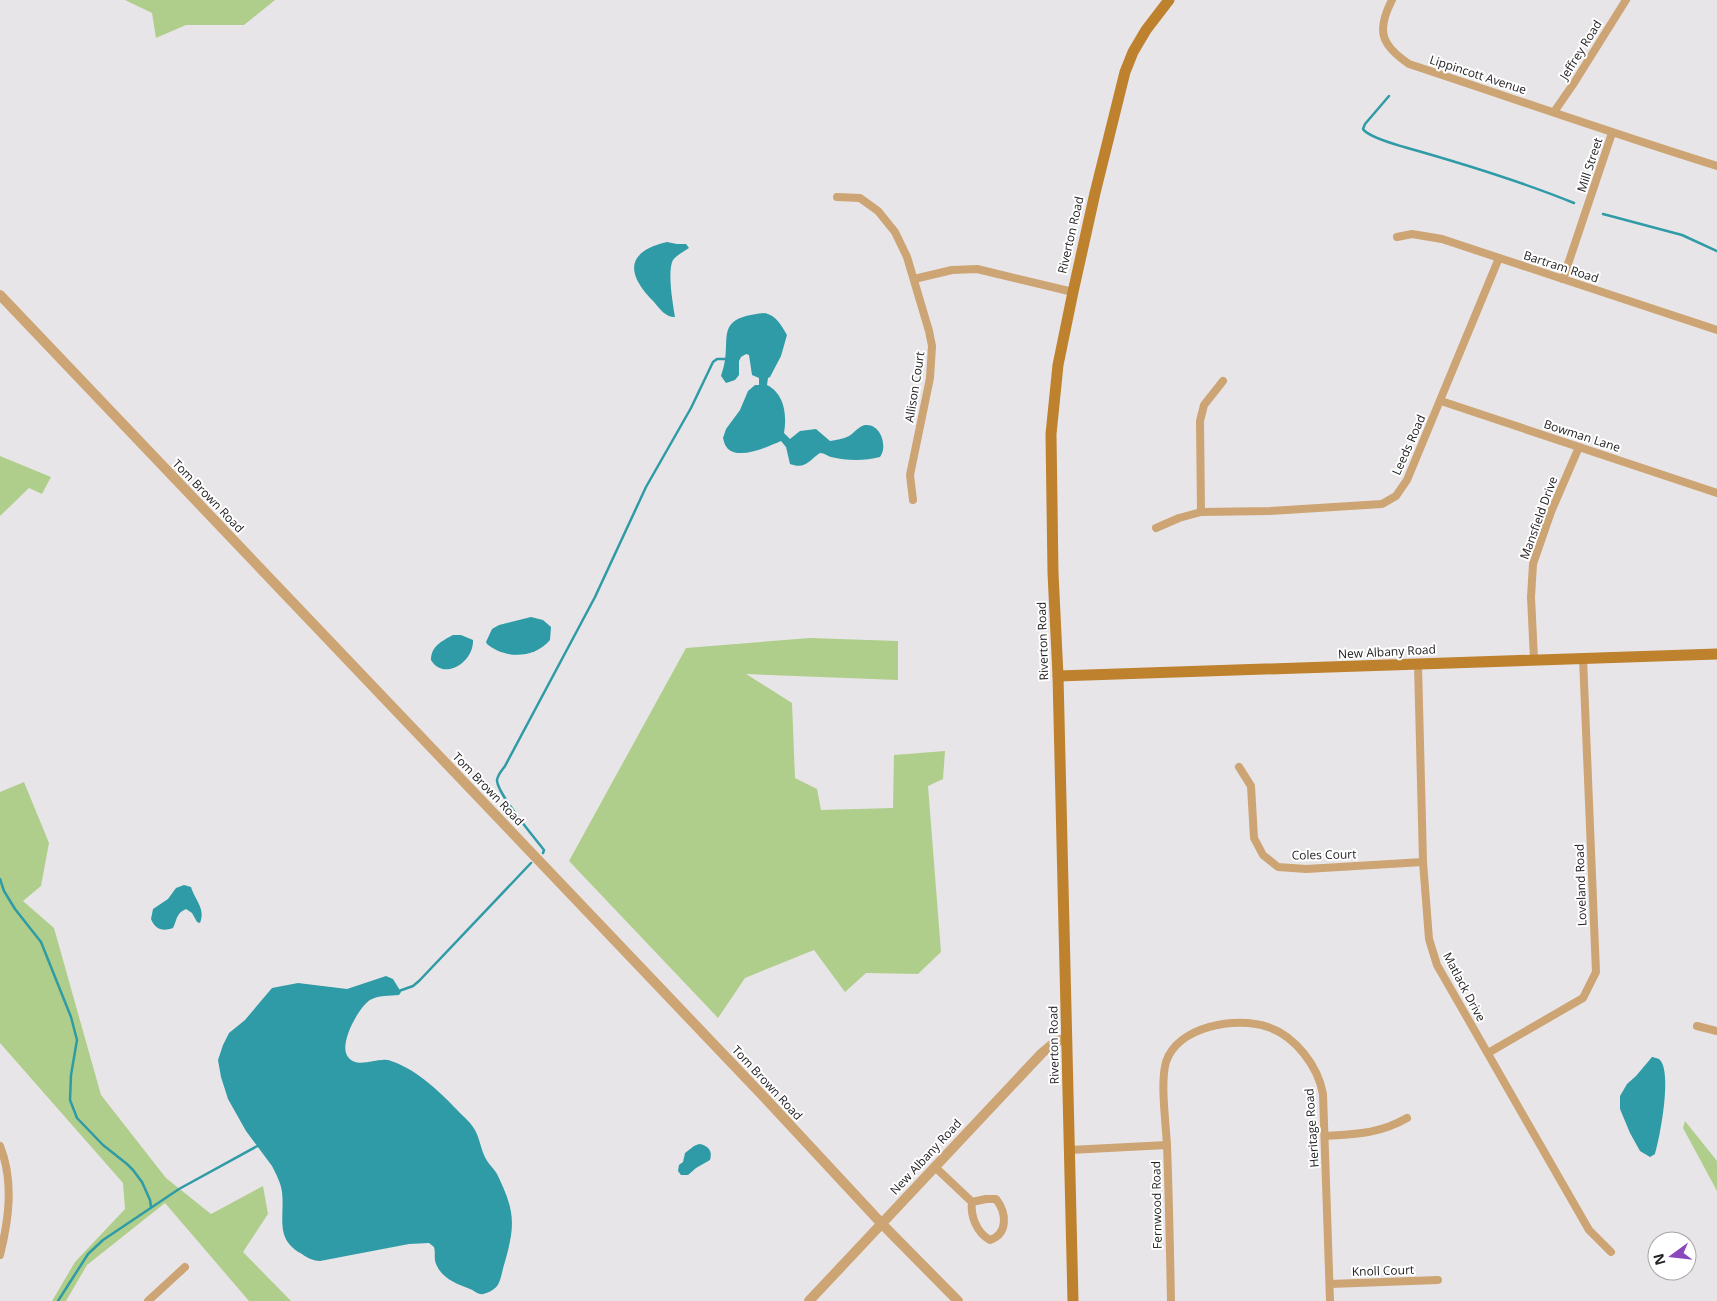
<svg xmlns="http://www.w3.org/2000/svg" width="1717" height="1301" viewBox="0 0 1717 1301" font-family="'Open Sans',sans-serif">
<rect width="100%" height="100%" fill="#e8e5e8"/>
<!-- green -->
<g fill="#b0ce8b">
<path d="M125 0H275L244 25H186L156 38 152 13Z"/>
<path d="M0 456 51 477 42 494 29 488 0 516Z"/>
<path d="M810 638 898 641V680L746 674 792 703 795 778 817 789 821 810 893 808 894 755 945 751 943 779 928 786 941 952 918 974 866 973 845 992 814 950 745 978 718 1018 569 861 686 648Z"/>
<path d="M24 782 49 843 41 886 23 901 54 928 101 1095 166 1178 211 1214 263 1186 268 1214 243 1252 291 1301H249L165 1203 87 1265 66 1301H52L75 1262 125 1209 123 1183 0 1043V792Z"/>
<path d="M1685 1121 1717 1161V1191L1683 1128Z"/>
</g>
<!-- water -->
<g fill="#2f9ba6">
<path d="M667 242 677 244H686L689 248C684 251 676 256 673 260 667 271 673 305 675 317 665 317 660 309 654 302 626 274 625 252 667 242Z"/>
<path d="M765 313C777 316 781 325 787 335L781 356 770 377 768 378 767 385C785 394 787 416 784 433L790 439 800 431 816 429 830 441C836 440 843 439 849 436 854 433 859 426 865 425 881 423 888 447 880 457 865 461 847 461 831 457 827 456 825 453 820 453 810 459 806 470 790 464L786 447 781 441C769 446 741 460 728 449 725 446 724 442 723 438L726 429 740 410 748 391 755 385H759V378L752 375 749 355 746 354 741 357 739 361V375L735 380 726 383 721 376C735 340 709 318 765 313Z"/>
<path d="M531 617 543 620 551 627 550 640C534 659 505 659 487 644L486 642 492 629 499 625Z"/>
<path d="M453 635H461L473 640C474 663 443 681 431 660 431 646 442 641 453 635Z"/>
<path d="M184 885 191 887C195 900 206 909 200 923L197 922 192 913 186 909C176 913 177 920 173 928 162 932 155 929 151 919L153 909 168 899 176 888Z"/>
<path d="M386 976 393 979 401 992 399 995C390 996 378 995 370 1000 358 1008 338 1045 348 1057 358 1070 378 1056 391 1061 418 1070 441 1093 460 1113 464 1117 470 1122 473 1127 479 1135 480 1146 484 1155 487 1163 493 1167 497 1174 515 1211 516 1224 504 1265 502 1271 501 1281 497 1286 494 1290 485 1295 480 1294 476 1293 473 1290 470 1289 457 1284 443 1279 437 1266 433 1259 436 1253 434 1247L429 1243 409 1244 320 1261C314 1261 307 1258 302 1254 274 1239 285 1217 282 1192 281 1183 276 1174 272 1166L246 1131 228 1099 221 1077 218 1060 223 1045 229 1033 245 1020 272 988 298 983 347 989Z"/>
<path d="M1652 1057C1653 1057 1659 1059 1659 1059 1673 1070 1660 1138 1655 1154L1650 1157 1640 1151 1630 1133 1620 1109V1096L1627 1084 1636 1076Z"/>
<path d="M699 1144C708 1145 713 1151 710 1160L696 1168 688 1175H681L678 1171 679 1165 683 1162 685 1153 694 1146Z"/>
</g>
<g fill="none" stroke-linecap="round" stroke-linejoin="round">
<!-- stream -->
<g stroke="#2f9ba6" stroke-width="2.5">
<path d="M1389 96 1365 124 1363 129C1368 137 1394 144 1404 147 1461 163 1520 181 1574 203"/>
<path d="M1603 214 1682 235 1717 251"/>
<path d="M543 853 544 850C534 837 497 794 497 780 498 774 502 770 505 766L595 597 646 487 691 408 713 362 717 359H727"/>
<path d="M0 879 4 891 15 909 41 942 71 1017 77 1040 71 1075 70 1100 77 1118 103 1145 127 1164 133 1170 142 1182 150 1200 151 1207"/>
<path d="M399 991 413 986 419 981 531 863"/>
<path d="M58 1301 88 1254 103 1240 179 1189 261 1144"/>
</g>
<!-- minor -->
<g stroke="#cda473" stroke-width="8">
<path d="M1392 0C1376 31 1381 45 1409 64 1512 98 1614 134 1717 166"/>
<path d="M1554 112 1574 83 1626 0"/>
<path d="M837 197 860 198 878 211 895 232 907 257 929 331 932 346 930 378 910 475 913 500"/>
<path d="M1397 237 1412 234 1442 239 1717 330"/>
<path d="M914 279 952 270 977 269 1073 292"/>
<path d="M1563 279 1612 133"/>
<path d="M1441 401 1717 493"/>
<path d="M1201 512 1200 421 1204 405 1223 381"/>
<path d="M1156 528 1179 518 1201 512 1270 511 1382 504 1396 496 1407 480 1499 258"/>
<path d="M1534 659 1531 597 1533 564 1551 512 1579 447"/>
<path d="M1418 664 1423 862 1429 939 1437 965 1589 1230 1611 1252"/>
<path d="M1239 767 1251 786 1254 838 1263 855 1278 867 1306 869 1423 862"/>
<path d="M1697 1026 1717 1031"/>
<path d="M1488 1053 1583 998 1596 972 1583 658"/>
<path d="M1325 1136C1356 1134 1379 1134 1407 1118"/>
<path d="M0 1146C14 1181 9 1219 0 1255"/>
<path d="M1070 1150 1167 1145"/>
<path d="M935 1167 972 1202 986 1199H996C1007 1213 1008 1234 990 1240 977 1233 970 1216 972 1202"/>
<path d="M1330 1284 1438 1280"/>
<path d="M148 1301 185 1267"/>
<path d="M1171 1301C1170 1249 1169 1197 1167 1146 1166 1123 1160 1083 1166 1062 1178 1026 1236 1016 1268 1027 1295 1036 1318 1066 1323 1094L1330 1301"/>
</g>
<!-- tertiary -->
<g stroke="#cda473" stroke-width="10">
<path d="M0 295 764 1097 882 1224 958 1301"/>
<path d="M809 1301 1042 1053 1055 1042 1067 1038"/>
</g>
<!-- secondary -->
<g stroke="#be812e" stroke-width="11">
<path d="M1058 676 1717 654"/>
<path d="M1073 1301 1058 676 1053 573 1051 434 1058 365 1073 292 1095 193 1125 72 1133 52 1146 30 1169 0"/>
</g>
</g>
<g text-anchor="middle" stroke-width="4" stroke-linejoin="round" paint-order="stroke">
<!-- street labels -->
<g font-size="12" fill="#242224" stroke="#fff">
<text transform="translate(1581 50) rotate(-58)" y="4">Jeffrey Road</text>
<text transform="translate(1478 75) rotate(18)" y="4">Lippincott Avenue</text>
<text transform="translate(1590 165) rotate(-72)" y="4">Mill Street</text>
<text transform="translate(1071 235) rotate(-77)" y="4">Riverton Road</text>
<text transform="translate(1561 267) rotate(18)" y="4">Bartram Road</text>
<text transform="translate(915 387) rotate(-81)" y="4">Allison Court</text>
<text transform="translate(1582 436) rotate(18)" y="4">Bowman Lane</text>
<text transform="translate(1409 445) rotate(-66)" y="4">Leeds Road</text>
<text transform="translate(208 496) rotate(46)" y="4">Tom Brown Road</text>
<text transform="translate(1539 518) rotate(-70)" y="4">Mansfield Drive</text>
<text transform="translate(1043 641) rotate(-92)" y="4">Riverton Road</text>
<text transform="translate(1387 652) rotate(-3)" y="4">New Albany Road</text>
<text transform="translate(488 789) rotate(46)" y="4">Tom Brown Road</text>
<text transform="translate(1324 855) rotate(-1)" y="4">Coles Court</text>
<text transform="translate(1581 885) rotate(-92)" y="4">Loveland Road</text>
<text transform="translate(1464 987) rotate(62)" y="4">Matlack Drive</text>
<text transform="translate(1054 1045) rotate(-91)" y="4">Riverton Road</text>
<text transform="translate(767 1083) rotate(47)" y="4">Tom Brown Road</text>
<text transform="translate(1312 1128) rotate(-94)" y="4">Heritage Road</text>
<text transform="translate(926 1157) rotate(-47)" y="4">New Albany Road</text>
<text transform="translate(1157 1205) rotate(-91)" y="4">Fernwood Road</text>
<text transform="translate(1383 1271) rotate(-2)" y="4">Knoll Court</text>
</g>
</g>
<!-- north arrow -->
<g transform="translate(1672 1256) rotate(255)"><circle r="24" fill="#ffffff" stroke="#a7a7a7"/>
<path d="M0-4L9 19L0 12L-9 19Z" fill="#8948bd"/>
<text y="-8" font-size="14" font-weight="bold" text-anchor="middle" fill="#242224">N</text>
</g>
</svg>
